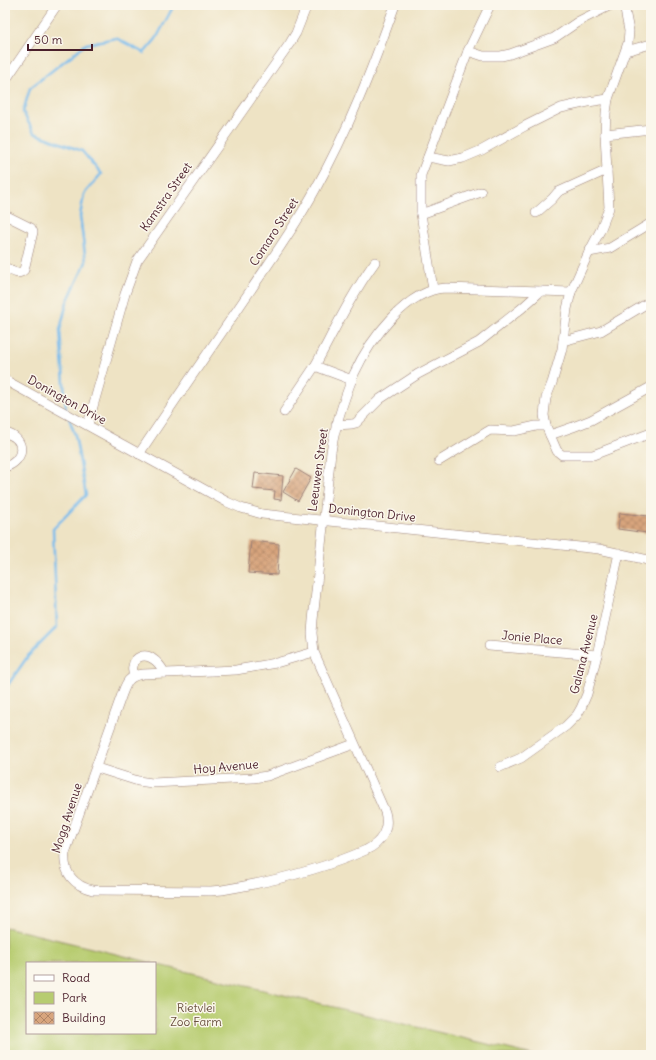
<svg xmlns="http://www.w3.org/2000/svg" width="656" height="1060" viewBox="0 0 656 1060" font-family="Delius,sans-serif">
<defs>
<pattern id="building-cross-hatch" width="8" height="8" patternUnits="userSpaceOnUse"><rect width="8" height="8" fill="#d8a57d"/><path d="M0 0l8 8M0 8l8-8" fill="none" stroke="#b18667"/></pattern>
</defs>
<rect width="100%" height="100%" fill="#fbf7ec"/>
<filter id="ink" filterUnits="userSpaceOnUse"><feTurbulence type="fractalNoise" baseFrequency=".025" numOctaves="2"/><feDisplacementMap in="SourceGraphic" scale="8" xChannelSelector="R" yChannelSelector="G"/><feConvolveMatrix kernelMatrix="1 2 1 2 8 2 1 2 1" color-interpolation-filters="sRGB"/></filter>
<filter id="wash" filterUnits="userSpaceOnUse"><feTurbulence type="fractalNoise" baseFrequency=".012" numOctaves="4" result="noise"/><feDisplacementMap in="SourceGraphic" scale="16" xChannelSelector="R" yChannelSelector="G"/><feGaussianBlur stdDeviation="0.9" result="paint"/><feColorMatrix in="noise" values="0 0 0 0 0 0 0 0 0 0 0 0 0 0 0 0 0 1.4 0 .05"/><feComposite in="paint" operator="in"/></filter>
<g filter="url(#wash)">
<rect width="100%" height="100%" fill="#eee3c4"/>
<!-- green -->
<path fill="#b7cc70" stroke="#80764e" d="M5 927 153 963H27V1033H155V964L533 1055H5Z"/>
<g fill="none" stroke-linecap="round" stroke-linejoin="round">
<!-- stream -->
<g stroke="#76bbed" stroke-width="2.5">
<path d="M66 410 60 330 67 302 86 262 80 216 84 194 101 174 82 151 34 133 23 112 30 88 86 44 116 38 144 53 156 39 174 5"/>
<path d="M5 689 28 656 57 627 53 529 86 495 75 435 69 418"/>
</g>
</g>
<g id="blocks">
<!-- building -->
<g fill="url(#building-cross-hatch)">
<path d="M296 469 311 478 298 501 283 492Z"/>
<path d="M255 473 283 476 281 500 274 499 275 491 253 489Z"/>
<path d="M620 513 649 516 647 533 618 529Z"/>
<path d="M251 541 279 544 277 575 248 573Z"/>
</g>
</g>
</g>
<g filter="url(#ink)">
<use href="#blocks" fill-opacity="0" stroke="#9c8178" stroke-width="1"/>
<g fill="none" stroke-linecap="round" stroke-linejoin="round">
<!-- minor casing -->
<g stroke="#9c8178" stroke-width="10">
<g id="minor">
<path d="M624 5 629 31 628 43 608 99 606 113 605 134 609 208 600 231 589 252 571 292 567 309 562 349 552 383 546 398 544 415 546 426 557 451 562 455H593L651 433"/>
<path d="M468 51 483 56H501L510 54 554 38 579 21 611 5"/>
<path d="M626 51 651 44"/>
<path d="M5 81 57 5"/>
<path d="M605 134 651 129"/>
<path d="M428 157 449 161 463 158 482 150 525 126 561 108 588 102 608 99"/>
<path d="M536 213 552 199 558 192 607 170"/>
<path d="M421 214 481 192"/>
<path d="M5 215 31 228 33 232 24 270C18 276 12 271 5 267"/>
<path d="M589 252 610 248 651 223"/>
<path d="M433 289 421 214V175L468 51 490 5"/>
<path d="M563 341 601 331 651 301"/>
<path d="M5 380 227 502 241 508 262 514 599 549 648 560"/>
<path d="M352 380 315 366C334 331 351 295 375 262"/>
<path d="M284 412 315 366"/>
<path d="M88 424 125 294 137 261 290 43 296 33 307 5"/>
<path d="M336 425 352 424 356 423 380 399 418 374 479 342 522 308 541 291"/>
<path d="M5 433C27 438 25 461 5 467"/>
<path d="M550 435 573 427 591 420 651 387"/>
<path d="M139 454C175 400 212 347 248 294 271 260 295 227 315 190 348 131 372 69 395 5"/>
<path d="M439 461 490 430 514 431 536 426H546"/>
<path d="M489 646 597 655"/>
<path d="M314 652 276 663 236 670 143 674C127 676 126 684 121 697L65 853C63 873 74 886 93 890L211 891 222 890C271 882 320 870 366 850 381 843 390 829 385 812L314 652 312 633 313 620 331 452C335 425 344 399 354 374 369 341 407 289 446 288L571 292"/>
<path d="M134 676C133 673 132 669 133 666 135 656 145 653 153 659 158 662 162 668 165 673"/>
<path d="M500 767 521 758 566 726 577 715 581 708 587 694 597 655 619 553"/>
<path d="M97 768 138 781 152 783 253 778 267 776 354 744"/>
</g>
</g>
<!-- minor -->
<use href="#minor" stroke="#fff" stroke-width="9"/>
</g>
</g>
<g text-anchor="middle" stroke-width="3" stroke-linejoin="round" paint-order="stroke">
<!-- street labels -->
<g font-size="12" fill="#4a1f2b" stroke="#fbf7ec">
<text transform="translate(166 197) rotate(-55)" y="4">Kamstra Street</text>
<text transform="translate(274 232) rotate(-57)" y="4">Comaro Street</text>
<text transform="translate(67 400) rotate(29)" y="4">Donington Drive</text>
<text transform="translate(318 470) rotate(-82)" y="4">Leeuwen Street</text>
<text transform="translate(372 513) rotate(6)" y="4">Donington Drive</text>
<text transform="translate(532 638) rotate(5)" y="4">Jonie Place</text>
<text transform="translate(584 654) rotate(-76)" y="4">Galana Avenue</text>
<text transform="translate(226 767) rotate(-5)" y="4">Hoy Avenue</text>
<text transform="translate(67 818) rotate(-72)" y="4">Mogg Avenue</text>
</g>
<!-- park labels -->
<g font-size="12" fill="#6b5340" stroke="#fbf7ec">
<text x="196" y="1012">Rietvlei<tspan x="196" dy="14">Zoo Farm</tspan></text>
</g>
</g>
<!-- margin -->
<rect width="656" height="1060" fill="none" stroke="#fbf7ec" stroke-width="20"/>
<!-- legend -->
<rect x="26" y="962" width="130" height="72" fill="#fbf7ec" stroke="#b4a19f"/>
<rect x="34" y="975" width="20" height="6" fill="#ffffff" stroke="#b4a19f"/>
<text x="62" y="982" font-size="12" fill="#4a1f2b">Road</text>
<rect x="34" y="992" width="20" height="12" fill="#b7cc70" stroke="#b4a19f"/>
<text x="62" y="1002" font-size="12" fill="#4a1f2b">Park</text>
<rect x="34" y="1012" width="20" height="12" fill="url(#building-cross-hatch)" stroke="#b4a19f"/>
<text x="62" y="1022" font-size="12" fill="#4a1f2b">Building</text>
<!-- scale -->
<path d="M28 44v6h64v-6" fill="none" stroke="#4a1f2b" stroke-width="2"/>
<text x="34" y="44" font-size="12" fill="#4a1f2b" stroke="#fbf7ec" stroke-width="3" paint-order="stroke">50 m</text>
</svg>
